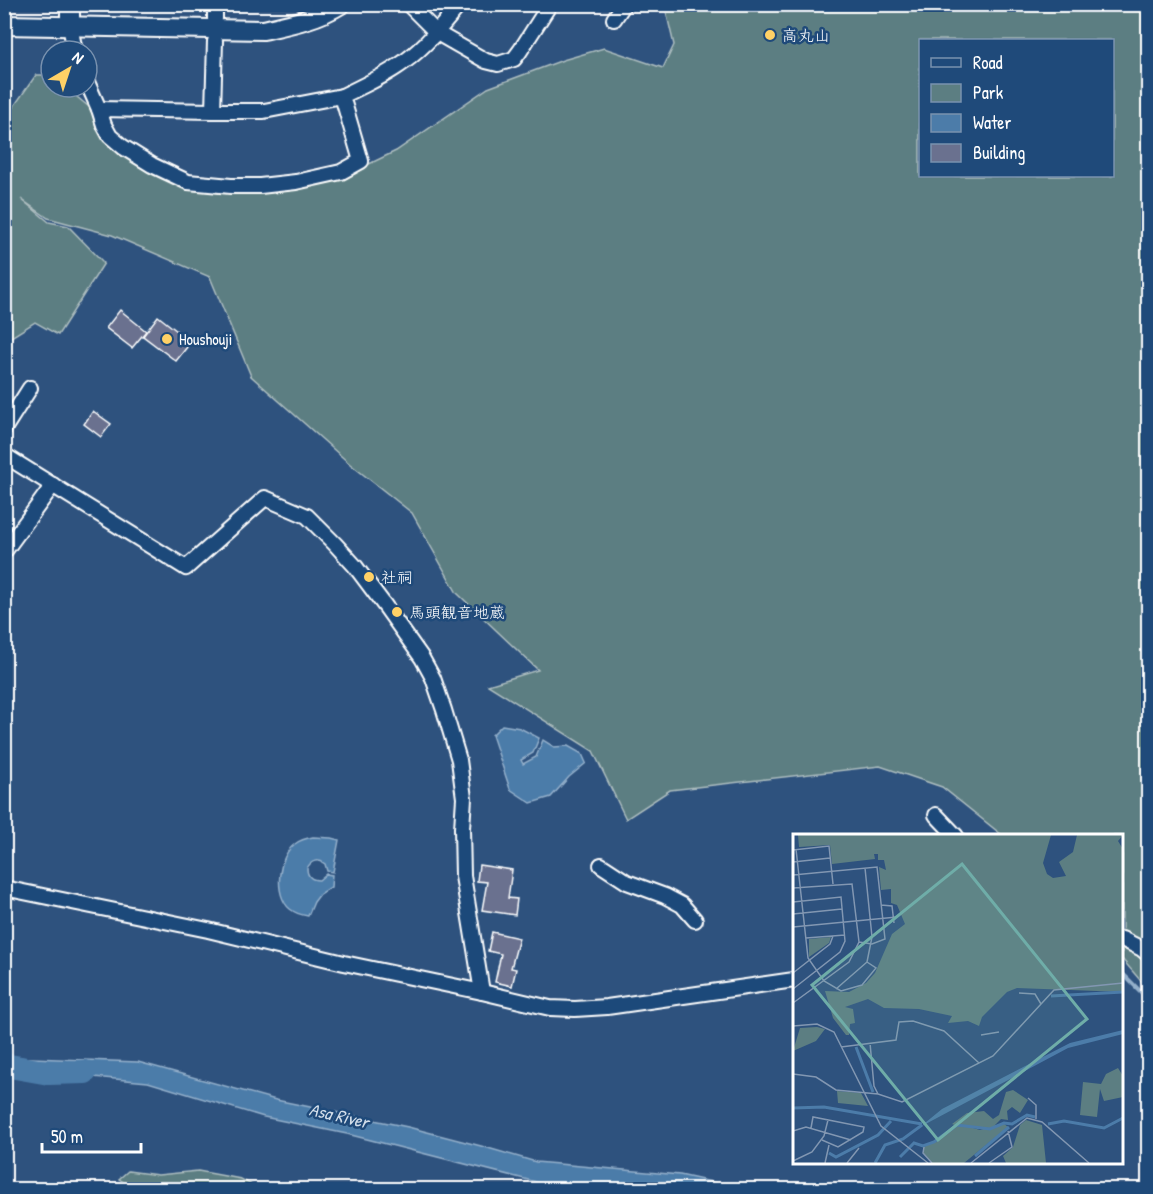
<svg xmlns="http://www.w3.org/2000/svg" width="1153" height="1194" viewBox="0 0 1153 1194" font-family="'Patrick Hand','Klee One',sans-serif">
<rect width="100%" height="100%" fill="#2e527e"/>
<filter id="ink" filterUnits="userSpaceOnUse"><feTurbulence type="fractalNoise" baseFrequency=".0167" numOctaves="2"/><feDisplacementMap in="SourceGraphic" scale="12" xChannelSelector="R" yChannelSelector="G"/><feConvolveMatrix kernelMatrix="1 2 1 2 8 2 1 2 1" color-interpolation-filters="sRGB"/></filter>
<g filter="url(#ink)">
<!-- green -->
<g fill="#5c7e82" stroke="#aebec0" stroke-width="1.5" fill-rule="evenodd">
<path d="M669 5H1148V987L1140 980 1122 959V836L1002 835 942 787 880 766 670 790 626 819 593 751 488 685 538 670 457 593 412 513 350 464 251 376 210 277 112 235 48 218 21 199 49 222 68 226 104 263 58 335 35 322 5 341V136L12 109 36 75H51V87H65L89 107 107 143 149 171 191 188 225 192H259L338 179 396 151 488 88 563 60 604 48 663 68 674 45 666 11ZM920 40H1112V176H920Z"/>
<path d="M128 1171 158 1175 198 1171 241 1179 259 1189H134L119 1179Z"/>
</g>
<!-- water -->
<g fill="#4c7ca9" stroke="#94b0cb" stroke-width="1.5">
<path d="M502 725 520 728 539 738 533 753 521 760 523 764 536 757 543 740 554 747 568 746 582 754 586 763 569 777 551 797 531 803 510 789 492 735Z"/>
<path d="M313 837 331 838 339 840 333 872 327 871 325 864C318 858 311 861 307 868 307 876 311 880 319 880L326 874 332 875 331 887 320 894 314 902 308 916C302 915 295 913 290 909 273 895 278 856 295 844 300 840 307 838 313 837Z"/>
<path d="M5 1057 138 1062 276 1100 408 1127 481 1146 536 1162 680 1175 743 1189 572 1190 556 1187 347 1134 264 1117 148 1082 5 1069Z"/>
</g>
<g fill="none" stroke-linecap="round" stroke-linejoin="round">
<!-- stream -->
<g stroke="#94b0cb" stroke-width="4">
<path d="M1122 973 1148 999"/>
<path d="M4 1189 96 1188 110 1190"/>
</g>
<!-- river -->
<path stroke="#4c7ca9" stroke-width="24" d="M4 1065 49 1073 85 1072"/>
</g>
<!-- building -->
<g fill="#6a718f" stroke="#fff" stroke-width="1.5">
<path d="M120 310 146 331 132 348 106 328Z"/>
<path d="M158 316 191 342 176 361 143 336Z"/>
<path d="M93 411 111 424 101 437 84 424Z"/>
<path d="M479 865 512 870 508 898 517 899 515 915 482 910 487 882 477 881Z"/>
<path d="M492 932 519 938 511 968 516 969 512 986 495 982 501 954 488 951Z"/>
</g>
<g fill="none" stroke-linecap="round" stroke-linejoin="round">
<!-- street casing -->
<g stroke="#fff" stroke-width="18">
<g id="street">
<path d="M408 4 437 33 486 61 498 64 514 59 520 51 550 4"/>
<path d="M215 19V4"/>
<path d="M614 19 624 4"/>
<path d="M70 26 75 51"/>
<path d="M87 82 99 109 104 125 110 136 123 147 152 165 188 182 231 186H260L296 182 341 172 361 161 342 96C363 86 385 76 404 62 426 46 443 25 460 4"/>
<path d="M99 109 213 111H264L342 96"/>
<path d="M213 111 215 41"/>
<path d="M4 429 30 388"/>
<path d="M4 455 186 568 265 498 307 516 335 544 355 566 385 606 422 658 433 678 444 710 459 760 462 783 464 798 462 828 463 876 482 992"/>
<path d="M4 552 53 485"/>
<path d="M936 815 956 836"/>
<path d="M601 865 627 882 665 896 682 905 695 920"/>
<path d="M4 888 208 930 344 963 482 992 550 1008 575 1009 607 1007 794 980"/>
<path d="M1122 939 1142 949 1148 954"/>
</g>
</g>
<!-- secondary casing -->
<g stroke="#fff" stroke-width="22">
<g id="secondary">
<path d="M4 25 263 30C290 24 317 19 341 4"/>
<path d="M70 26V4"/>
</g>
</g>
<!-- street -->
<use href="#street" stroke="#1f4a7a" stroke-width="14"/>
<!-- secondary -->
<use href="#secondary" stroke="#1f4a7a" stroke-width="18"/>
</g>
</g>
<!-- markers -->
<g fill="#ffd166" stroke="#1f4a7a" stroke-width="2">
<circle cx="770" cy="35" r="6"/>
<circle cx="167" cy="339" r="6"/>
<circle cx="369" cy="577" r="6"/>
<circle cx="397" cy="612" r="6"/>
</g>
<g text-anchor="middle" stroke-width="5" stroke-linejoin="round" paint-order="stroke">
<!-- poi labels -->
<g font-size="16" fill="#fff" stroke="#1f4a7a" text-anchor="start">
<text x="782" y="41">高丸山</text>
<text x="179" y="345">Houshouji</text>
<text x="381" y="583">社祠</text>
<text x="409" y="618">馬頭観音地蔵</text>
</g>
<!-- water labels -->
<g font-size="18" font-style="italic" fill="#d2deea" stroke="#1f4a7a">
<text transform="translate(339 1116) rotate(13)" y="6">Asa River</text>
</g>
</g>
<!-- overview -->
<g transform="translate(793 834)">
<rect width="330" height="330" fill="#2e527e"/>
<path d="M5 1H258L250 29 254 40 260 44 273 42 266 28 280 18 284 1H330L325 7 330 15V158L224 154 214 158 189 183 186 192 175 187 155 189 159 182 126 175 91 174 75 165 52 173 60 175 62 189 57 190 56 201H53L40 184 32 157 56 158 73 149 82 139 99 100 112 90 104 71 98 69V55L88 56 86 33 93 36 91 26H85V20H81L82 25 39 30 37 11 6 13ZM38 103 36 109 16 123V105ZM24 193 32 195 23 207 0 217 7 194ZM325 234 330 242V263L311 267 307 255 304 283 287 281 290 248 308 250 313 240ZM220 256 235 266 227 279 219 273 214 277 215 286 208 285 201 292 189 295 170 291 187 296 210 289 215 293 171 329H139L130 319 131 313 164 292 159 290 174 279 191 277 200 285 206 281 213 258ZM44 257 68 259 75 272 45 269ZM233 286 249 291 253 329H213L210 322 220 313 227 291Z" fill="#5c7e82"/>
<path d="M330 196V200L275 214 127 293 149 275 277 209Z" fill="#4c7ca9"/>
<path fill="none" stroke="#4c7ca9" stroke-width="3" d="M258 162 330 158M63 213 80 258M0 274 31 273 129 290M255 290 271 287 311 294 330 284M36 319 43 323 85 301 98 287M182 322 216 293M107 323 121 309 130 312 141 308 164 291 197 295 211 289 219 290 234 281 242 283M82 329 92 311 110 305 129 291"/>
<path fill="none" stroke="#8297b2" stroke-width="1.5" d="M3 15 15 124 31 147 48 157 69 151 83 134 74 128 79 103 72 34M0 16 36 12 40 50M0 28 37 24M0 41 84 33 92 105 79 110 66 108M0 54 59 50 66 108 56 128 0 169M0 68 48 63 52 107 47 118 0 155M88 71 99 72 101 89M0 80 49 75M0 93 104 83M13 104 52 101M0 139 37 110 40 102M43 155 74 128M226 159 242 160 248 170M0 192 24 190 41 198 88 292 135 329M188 201 206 198M77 209 81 252 85 260M48 213 103 206 106 188 120 187 151 197 186 229M0 240 23 243 43 256 85 260 109 268 200 222 261 156 330 149M235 264 243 271V285M18 294 20 283 71 293 70 298 45 313 29 306M0 297 13 293 58 306M131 313 130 319 139 329M0 327 19 318 31 302 35 286M32 329 36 311M54 329 66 314M178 329 234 284 249 288 296 329M196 329 219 313 215 297"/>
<path fill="#6fada8" fill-opacity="0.15" stroke="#6fada8" stroke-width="3" d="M169 30 294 185 145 306 19 151Z"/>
<rect width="330" height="330" fill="none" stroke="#fff" stroke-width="3"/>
</g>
<!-- margin -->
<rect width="1153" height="1194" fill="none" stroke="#1f4a7a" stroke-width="24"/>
<rect x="12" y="12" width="1129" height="1170" fill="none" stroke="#fff" stroke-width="2" filter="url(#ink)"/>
<!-- legend -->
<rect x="919" y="39" width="195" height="138" fill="#1f4a7a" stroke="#7992af" stroke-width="1.5"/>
<rect x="931" y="58" width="30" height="9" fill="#1f4a7a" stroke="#7992af" stroke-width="1.5"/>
<text x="973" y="69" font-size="18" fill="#ffffff">Road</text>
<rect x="931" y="84" width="30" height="18" fill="#5c7e82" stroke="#7992af" stroke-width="1.5"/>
<text x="973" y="99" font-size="18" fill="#ffffff">Park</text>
<rect x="931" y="114" width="30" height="18" fill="#4c7ca9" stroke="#7992af" stroke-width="1.5"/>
<text x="973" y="129" font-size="18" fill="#ffffff">Water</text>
<rect x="931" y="144" width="30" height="18" fill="#6a718f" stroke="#7992af" stroke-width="1.5"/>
<text x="973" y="159" font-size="18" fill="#ffffff">Building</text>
<!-- north arrow -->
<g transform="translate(69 69) rotate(39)"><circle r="28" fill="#1f4a7a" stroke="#7992af" stroke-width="1.5"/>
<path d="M0-4.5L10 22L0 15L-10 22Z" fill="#ffd166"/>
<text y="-9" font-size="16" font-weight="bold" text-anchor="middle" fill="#ffffff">N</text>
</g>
<!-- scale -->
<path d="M42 1143v9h99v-9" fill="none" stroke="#ffffff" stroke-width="3"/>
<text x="51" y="1143" font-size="18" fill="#ffffff" stroke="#1f4a7a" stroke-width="4.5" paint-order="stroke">50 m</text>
</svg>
